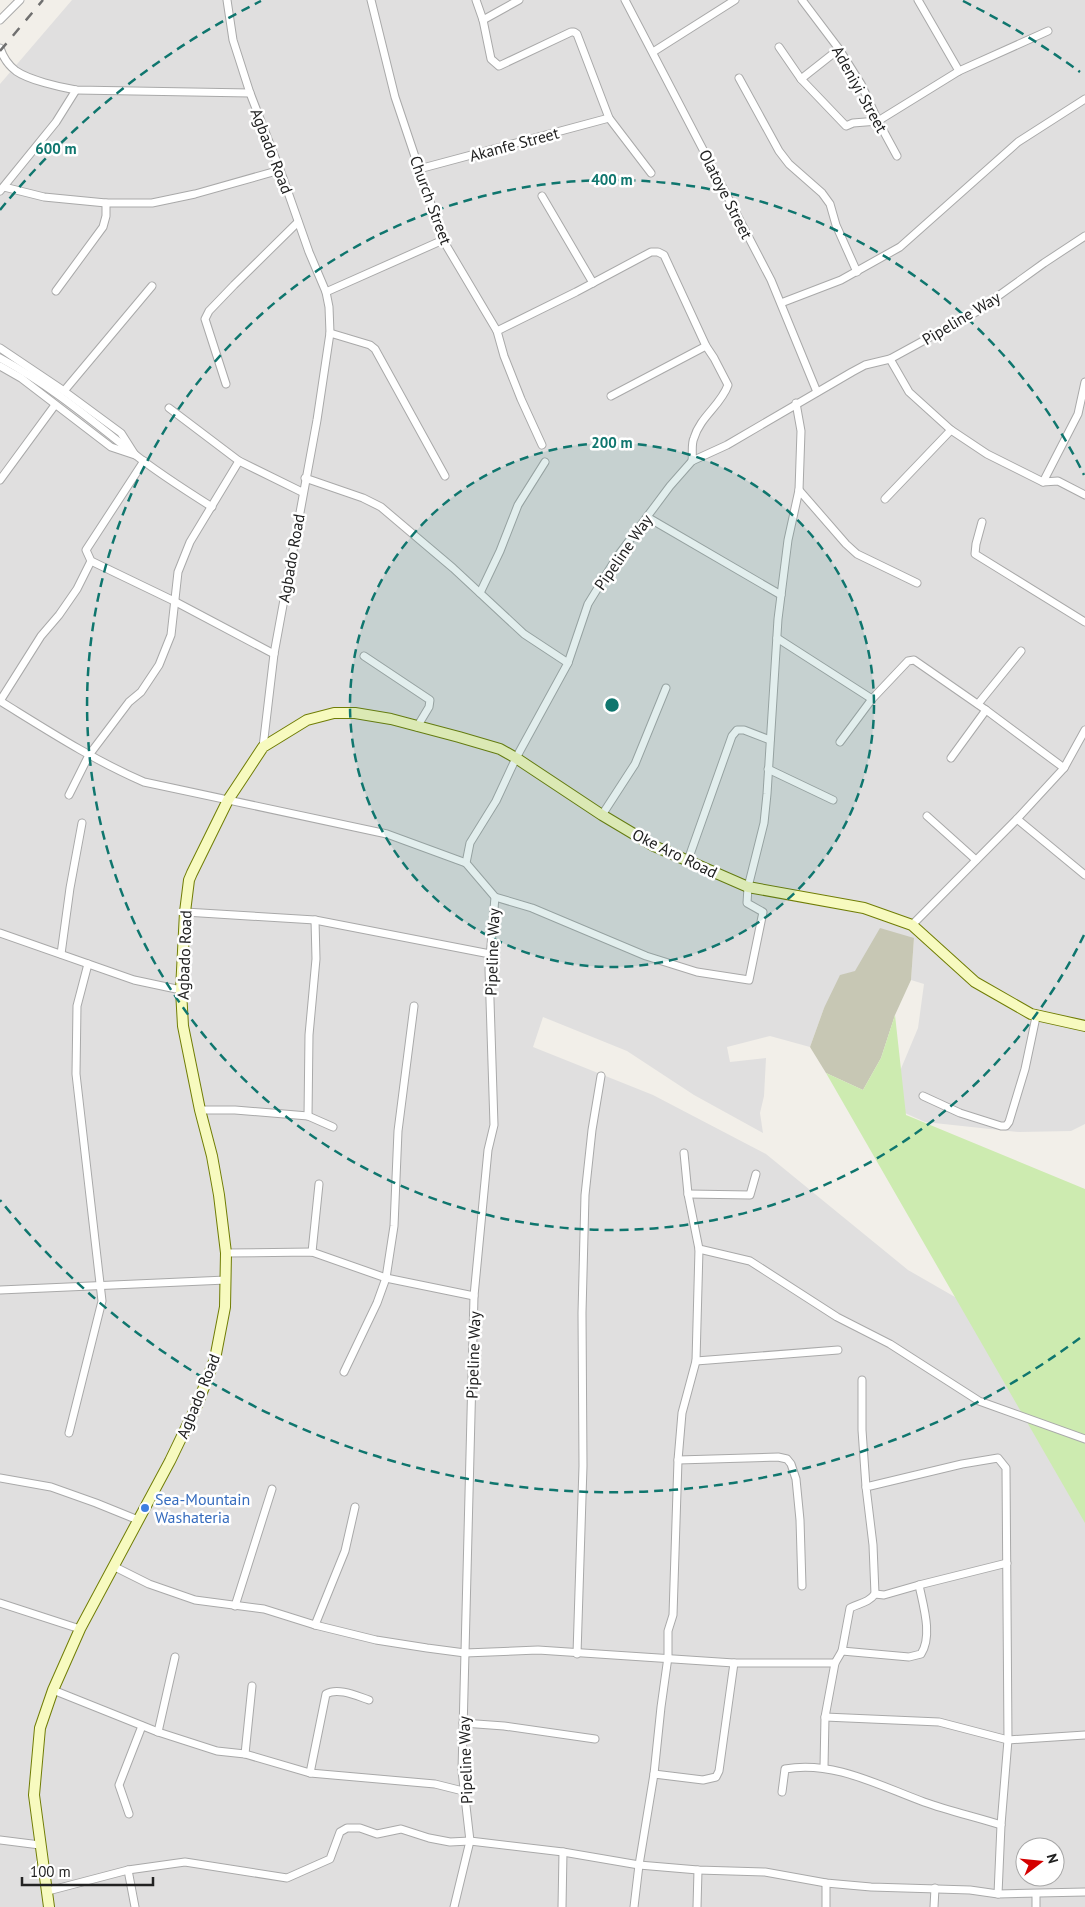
<svg xmlns="http://www.w3.org/2000/svg" width="1085" height="1907" viewBox="0 0 1085 1907" font-family="'PT Sans',sans-serif">
<rect width="100%" height="100%" fill="#f2efe9"/>
<!-- residential -->
<path fill="#e0dfdf" fill-rule="evenodd" d="M72 0H1085V1124L1071 1131 1019 1132 925 1122 905 1113 890 1095 918 1028 924 984 911 980 914 938 855 972 824 1008 810 1047 770 1036 727 1047 730 1062 766 1058 764 1096 760 1113 763 1133 694 1095 627 1051 543 1017 533 1047 653 1095 766 1154 908 1270 955 1297 1006 1311 1085 1368V1907H0V84ZM1025 1847H1055V1877H1025Z"/>
<!-- construction -->
<path fill="#c7c7b4" d="M880 928 914 938 911 980 895 1015 881 1058 863 1090 826 1073 810 1047 824 1008 840 975 855 971Z"/>
<!-- grass -->
<path fill="#cdebb0" d="M895 1015 906 1115 1085 1189V1523L826 1073 863 1090 881 1058Z"/>
<g fill="none" stroke-linecap="round" stroke-linejoin="round">
<!-- minor casing -->
<g stroke="#a9a9a9" stroke-width="9">
<g id="minor">
<path d="M227 0 233 40 250 93 283 178 309 252 326 292 329 307 330 333 317 420 274 654 263 747"/>
<path d="M371 0 395 97 443 240 497 331 504 356 521 399 542 445"/>
<path d="M476 0 483 20 491 59 499 66 571 32H574L577 34 609 118 651 173"/>
<path d="M625 0 771 280 817 392"/>
<path d="M802 0 839 49 861 84 878 121 897 156"/>
<path d="M918 0 959 71"/>
<path d="M0 20 20 0"/>
<path d="M483 20 519 0"/>
<path d="M779 47 801 79 846 126 853 123 878 121 959 71 1048 31"/>
<path d="M0 48C3 57 8 65 16 71 29 80 59 87 76 90L250 93"/>
<path d="M653 52 735 0"/>
<path d="M739 78 779 151 789 164 822 193 830 204 836 225 857 272"/>
<path d="M801 79 839 49"/>
<path d="M419 169 609 118"/>
<path d="M4 187 44 197 106 203H152L195 194 280 170"/>
<path d="M0 191 56 122 76 90"/>
<path d="M542 196 593 283"/>
<path d="M56 291 103 227 106 216V203"/>
<path d="M326 292 443 240"/>
<path d="M781 303 841 280 900 247 1018 142 1085 99"/>
<path d="M497 331 576 292 651 252H658L664 255 706 346 714 358 728 385C721 405 700 417 694 438 691 444 693 454 692 461"/>
<path d="M330 333 370 345 375 349 445 476"/>
<path d="M0 348 64 391 121 433 135 455 111 447 21 378 0 366"/>
<path d="M0 358C48 384 90 419 133 453 158 473 185 490 212 507"/>
<path d="M890 359 909 392 951 430 987 454 1043 482 1058 481 1085 495"/>
<path d="M226 384 205 319 209 311 234 285 298 222"/>
<path d="M64 391 152 286"/>
<path d="M611 396 706 346"/>
<path d="M169 408 239 461 302 492"/>
<path d="M144 461 86 550 91 561 174 601 274 654"/>
<path d="M305 478 363 498 381 507 453 568 524 634 568 663"/>
<path d="M0 480 55 405"/>
<path d="M1043 482 1078 414 1085 382"/>
<path d="M799 490 846 544 857 554 917 583"/>
<path d="M885 499 951 430"/>
<path d="M647 517 781 595"/>
<path d="M982 522 976 544 975 554 1085 622"/>
<path d="M480 593 500 551 518 505 545 462"/>
<path d="M777 638 872 699"/>
<path d="M364 656 430 700 429 707 417 727"/>
<path d="M0 701C47 730 93 760 144 782L387 834 466 863"/>
<path d="M0 701 41 636 59 615 77 589 91 561"/>
<path d="M978 704 1021 651"/>
<path d="M840 742 872 699 908 661 914 660 986 710 1064 768"/>
<path d="M951 758 986 710"/>
<path d="M768 769 833 800"/>
<path d="M69 795 89 755 129 702 141 692 159 665 171 635 178 572 190 542 239 461"/>
<path d="M602 815 635 764 666 688"/>
<path d="M927 816 976 860"/>
<path d="M1017 819 1085 875"/>
<path d="M688 860 732 736 737 730H744L770 740"/>
<path d="M495 897 532 908 646 956 697 972 749 980 763 912 747 903 748 887 764 823 767 794 778 619 788 540 799 490 801 431 796 403"/>
<path d="M185 912 315 920 490 954"/>
<path d="M912 925 1017 819 1064 768 1085 730"/>
<path d="M0 933 134 980 181 990"/>
<path d="M61 954 70 888 82 823"/>
<path d="M923 1096 960 1113 1001 1126H1006L1009 1122 1025 1069 1036 1017"/>
<path d="M200 1110H235L308 1116 333 1127"/>
<path d="M308 1116 309 1035 316 959 315 920"/>
<path d="M688 1194 750 1195 756 1174"/>
<path d="M699 1249 750 1261 837 1317 890 1344 979 1401 1085 1439"/>
<path d="M312 1252 319 1184"/>
<path d="M226 1253 312 1252 386 1278 474 1296"/>
<path d="M0 1290 226 1280"/>
<path d="M696 1361 838 1350"/>
<path d="M344 1372 377 1303 386 1278 394 1226 398 1131 414 1006"/>
<path d="M862 1380V1430L866 1487"/>
<path d="M69 1433 102 1301 76 1074 77 1006 88 964"/>
<path d="M678 1460 778 1457 787 1459 791 1464 796 1479 800 1520 802 1586"/>
<path d="M0 1478 51 1487 96 1503 138 1520"/>
<path d="M113 1566 149 1584 195 1600 264 1609 315 1625 376 1640 427 1648 465 1653 538 1650 734 1663H835"/>
<path d="M875 1594 873 1545 866 1487 962 1464 998 1458 1006 1468 1008 1740 1001 1825 998 1894"/>
<path d="M0 1603 80 1629"/>
<path d="M235 1606 272 1489"/>
<path d="M315 1625 345 1551 355 1507"/>
<path d="M842 1651 909 1657 921 1654C933 1636 923 1605 919 1585"/>
<path d="M577 1654 583 1466 582 1313 585 1195 592 1130 601 1076"/>
<path d="M53 1690 158 1732 217 1751 245 1754 310 1773 435 1784 463 1791"/>
<path d="M825 1717 939 1722 1008 1740 1085 1735"/>
<path d="M463 1723 504 1726 595 1739"/>
<path d="M158 1732 175 1657"/>
<path d="M245 1754 252 1686"/>
<path d="M824 1767 825 1717 835 1663 842 1651 850 1608C860 1603 868 1603 875 1594L884 1595 919 1585 1007 1563"/>
<path d="M310 1773 326 1694C338 1687 357 1696 369 1700"/>
<path d="M654 1774 703 1780 716 1777 719 1771 734 1663"/>
<path d="M782 1792 785 1769C833 1760 880 1786 924 1802 949 1811 976 1817 1001 1825"/>
<path d="M129 1814 119 1785 142 1726"/>
<path d="M0 1840 40 1845"/>
<path d="M128 1870 135 1907"/>
<path d="M826 1883V1907"/>
<path d="M48 1891 128 1870 185 1862 287 1878 330 1859 340 1832 347 1828H360L377 1834 401 1829 429 1838 450 1842 470 1841 563 1852 639 1865 698 1870 765 1872 826 1883 871 1887 970 1890 998 1894 1085 1892"/>
<path d="M1036 1894V1907"/>
<path d="M454 1907 470 1841 462 1771 474 1296 488 1150 494 1125 489 969 495 897 466 863 470 843 496 801 516 758 568 663 588 604 617 557 670 486 692 461 727 445 852 372 865 365 890 359 976 312 1044 263 1085 236"/>
<path d="M562 1907 563 1852"/>
<path d="M634 1907 639 1865 654 1774 661 1707 668 1657V1631L673 1615 678 1460 682 1413 696 1361 699 1249 688 1194 684 1153"/>
<path d="M697 1907 698 1870"/>
<path d="M934 1907 935 1888"/>
</g>
</g>
<!-- secondary casing -->
<g stroke="#707d05" stroke-width="12">
<path id="secondary" d="M49 1907 34 1795 40 1728 53 1690 80 1629 170 1461 197 1405 215 1359 225 1307 226 1253 219 1195 212 1156 200 1110 183 1026 181 990 185 912 189 880 192 873 228 800 263 747 307 720 334 713H355L391 719 459 737 500 749 516 758 602 815 654 846 748 887 864 908 912 925 975 982 1031 1014 1085 1026"/>
</g>
<!-- minor -->
<use href="#minor" stroke="#fff" stroke-width="7"/>
<!-- secondary -->
<use href="#secondary" stroke="#f7fabf" stroke-width="10"/>
<!-- rail -->
<path stroke="#707070" stroke-width="2.5" stroke-dasharray="10 10" stroke-linecap="butt" d="M0 51 43 0"/>
</g>
<!-- distance rings -->
<circle cx="612" cy="705" r="262" fill="#0f766e" fill-opacity=".12"/>
<g fill="none" stroke="#0f766e" stroke-width="2.5" stroke-dasharray="9 6">
<circle cx="612" cy="705" r="262"/>
<path d="M1084 935A525 525 0 1 1 1084 475"/>
<path d="M1080 1338A787 787 0 0 1 0 1200M0 210A787 787 0 0 1 261 1M963 1A787 787 0 0 1 1080 72"/>
</g>
<!-- markers -->
<circle fill="#3f7fe0" stroke="#fff" stroke-width="2" cx="145" cy="1508" r="5"/>
<g text-anchor="middle" stroke-width="5" stroke-linejoin="round" paint-order="stroke">
<!-- street labels -->
<g font-size="16" fill="#222" stroke="#fff">
<text transform="translate(860 89) rotate(61)" y="6">Adeniyi Street</text>
<text transform="translate(514 144) rotate(-15)" y="6">Akanfe Street</text>
<text transform="translate(272 151) rotate(69)" y="6">Agbado Road</text>
<text transform="translate(726 194) rotate(63)" y="6">Olatoye Street</text>
<text transform="translate(431 200) rotate(70)" y="6">Church Street</text>
<text transform="translate(961 318) rotate(-31)" y="6">Pipeline Way</text>
<text transform="translate(623 552) rotate(-55)" y="6">Pipeline Way</text>
<text transform="translate(291 558) rotate(-80)" y="6">Agbado Road</text>
<text transform="translate(675 853) rotate(26)" y="6">Oke Aro Road</text>
<text transform="translate(492 952) rotate(-88)" y="6">Pipeline Way</text>
<text transform="translate(184 955) rotate(-88)" y="6">Agbado Road</text>
<text transform="translate(473 1355) rotate(-88)" y="6">Pipeline Way</text>
<text transform="translate(198 1396) rotate(-68)" y="6">Agbado Road</text>
<text transform="translate(465 1760) rotate(-92)" y="6">Pipeline Way</text>
</g>
<!-- shop labels -->
<g font-size="16" fill="#366cbe" stroke="#fff" text-anchor="start">
<text x="155" y="1505">Sea-Mountain<tspan x="155" dy="18">Washateria</tspan></text>
</g>
</g>
<circle cx="612" cy="705" r="8" fill="#0f766e" stroke="#fff" stroke-width="2.5"/>
<g font-size="15" text-anchor="middle" font-weight="bold" fill="#0f766e" stroke="#fff" stroke-width="5" stroke-linejoin="round" paint-order="stroke">
<text x="56" y="154">600 m</text>
<text x="612" y="185">400 m</text>
<text x="612" y="448">200 m</text>
</g>
<!-- north arrow -->
<g transform="translate(1040 1862) rotate(74)"><circle r="24" fill="#ffffff" stroke="#a7a7a7"/>
<path d="M0-4L9 19L0 12L-9 19Z" fill="#d40000"/>
<text y="-8" font-size="14" font-weight="bold" text-anchor="middle" fill="#222222">N</text>
</g>
<!-- scale -->
<path d="M22 1877v8h131v-8" fill="none" stroke="#222222" stroke-width="2.5"/>
<text x="30" y="1877" font-size="15" fill="#222222" stroke="#ffffff" stroke-width="4" paint-order="stroke">100 m</text>
</svg>
